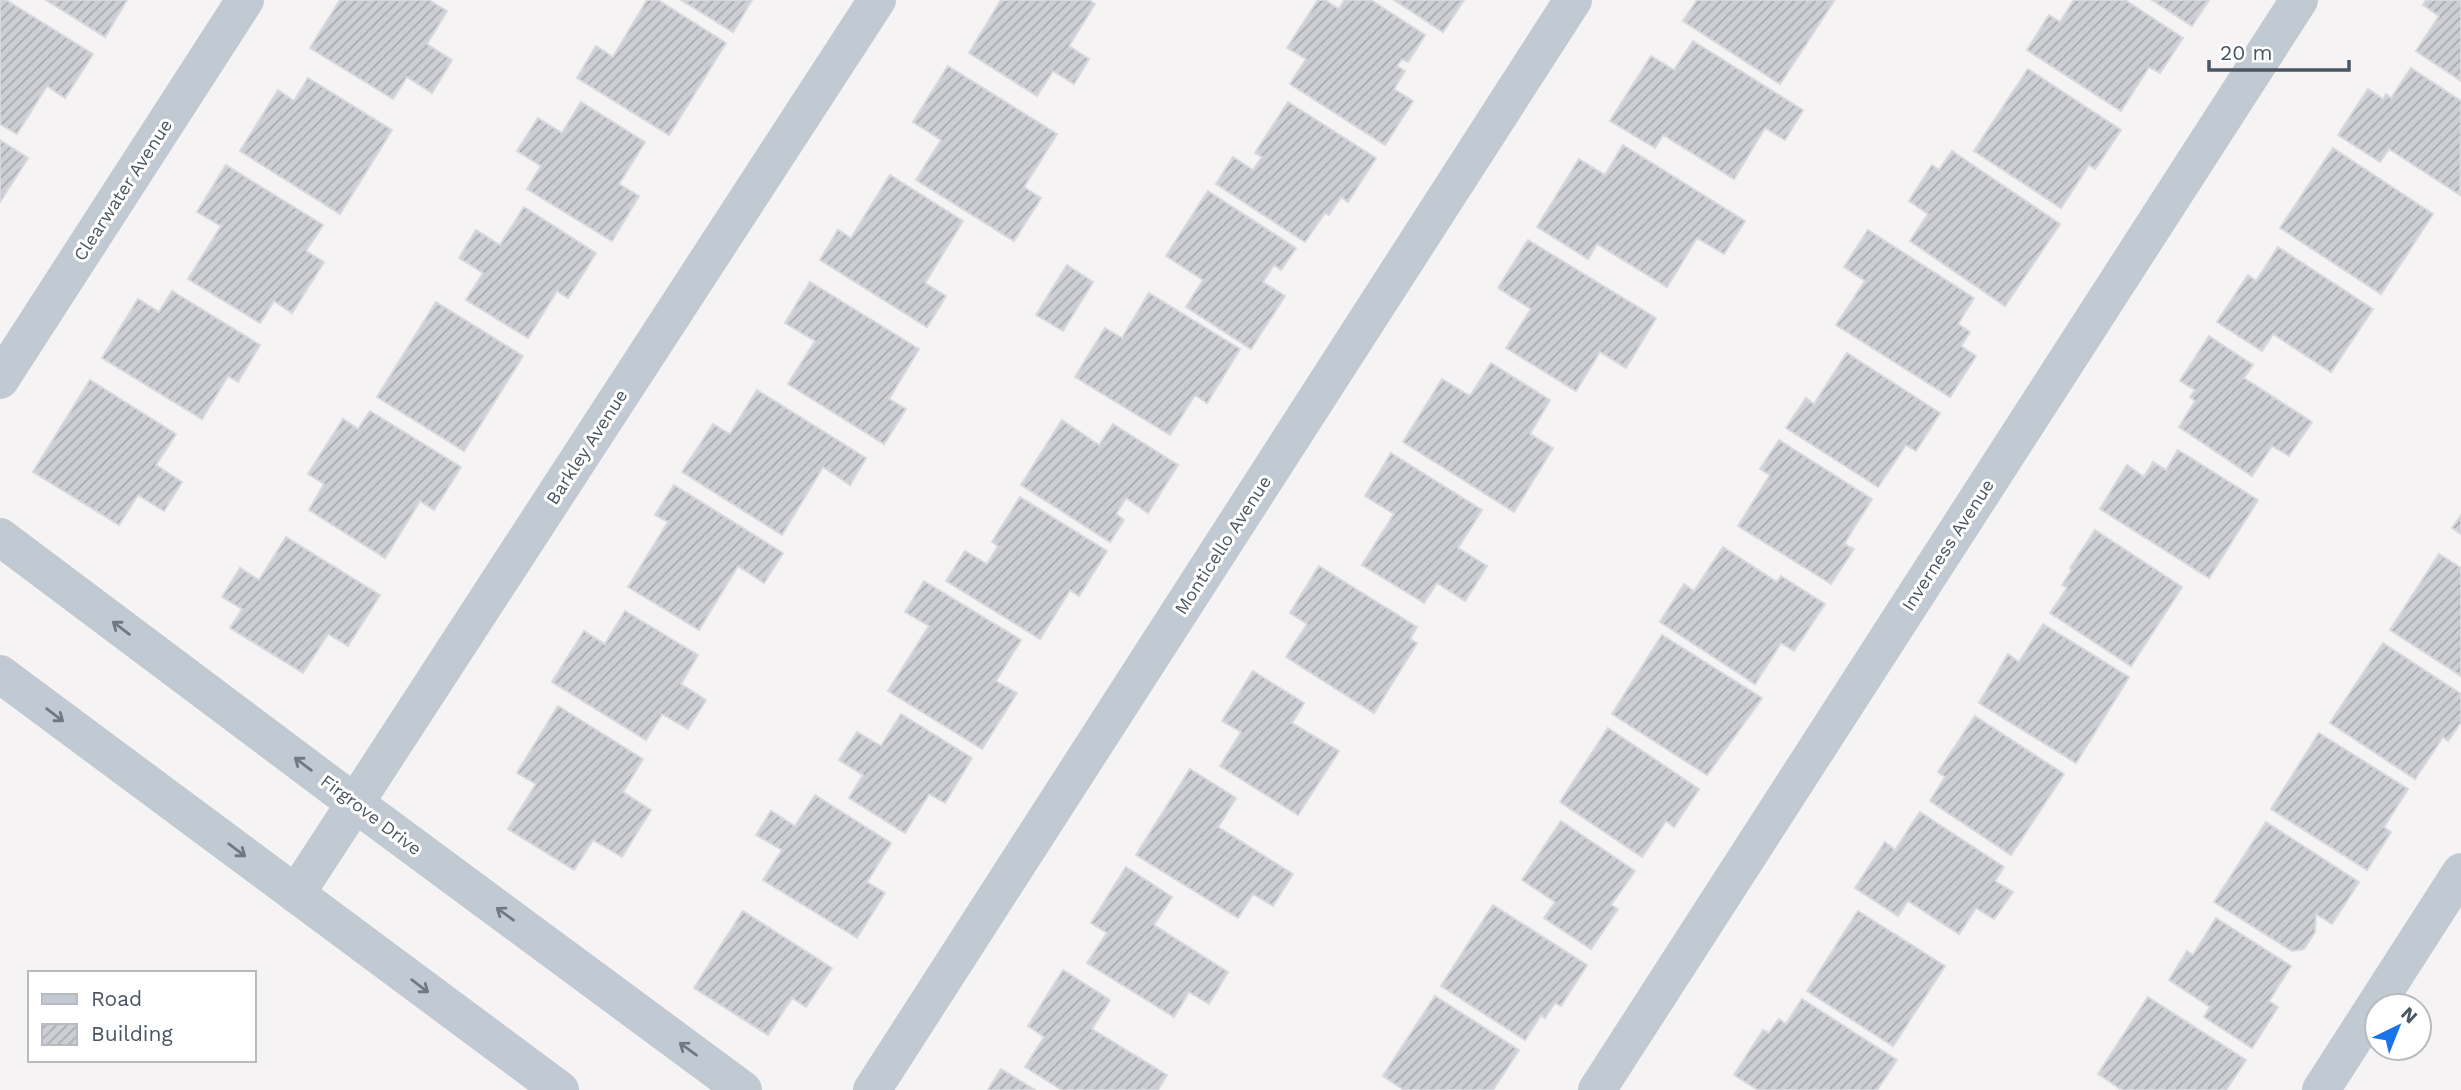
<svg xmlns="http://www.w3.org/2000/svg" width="2461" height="1090" viewBox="0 0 2461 1090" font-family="'Work Sans',sans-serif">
<defs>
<pattern id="building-hatch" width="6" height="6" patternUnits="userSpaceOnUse" patternTransform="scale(1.75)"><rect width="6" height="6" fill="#cdcfd5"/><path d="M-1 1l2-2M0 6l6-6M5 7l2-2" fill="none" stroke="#a8abb0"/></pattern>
</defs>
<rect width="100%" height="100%" fill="#f5f3f3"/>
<!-- building -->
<g fill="url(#building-hatch)" stroke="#d7d9de" stroke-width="2">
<path d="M0 0H6L93 54 65 98 47 86 17 134 0 124Z"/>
<path d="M46 0H127L105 37Z"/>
<path d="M340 0H429L447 11 427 44 452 60 432 93 407 77 393 99 310 48Z"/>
<path d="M647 0H658L726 43 669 135 577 78 596 46 613 57Z"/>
<path d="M681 0H752L733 32Z"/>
<path d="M1001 0H1089L1095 4 1069 46 1089 59 1074 84 1053 71 1037 96 969 53Z"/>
<path d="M1318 0H1325L1339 9 1344 0H1371L1425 35 1408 62 1402 59 1397 66 1405 71 1394 89 1413 101 1385 145 1290 84 1306 59 1287 48Z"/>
<path d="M1394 0H1464L1443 32Z"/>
<path d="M1697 0H1832L1834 1 1780 84 1683 21Z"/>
<path d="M2074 0H2125L2183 38 2160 73 2149 67 2121 111 2027 50 2049 15 2060 22Z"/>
<path d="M2152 0H2209L2192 26Z"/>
<path d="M2426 0H2461V81L2416 51 2439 16 2423 5Z"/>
<path d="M1693 41 1803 110 1785 140 1765 128 1734 179 1663 135 1655 148 1610 121 1651 56 1674 70Z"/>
<path d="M948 66 1057 134 1024 187 1041 198 1014 241 916 180 941 140 913 122Z"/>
<path d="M2411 68 2461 101 2460 195 2389 149 2380 162 2338 135 2368 89 2383 99 2386 94 2391 98Z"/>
<path d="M2028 69 2121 130 2095 169 2089 165 2061 208 1974 151Z"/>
<path d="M308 78 392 130 340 214 240 151 278 90 294 101Z"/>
<path d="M581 102 645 142 619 184 639 196 612 241 527 189 541 166 517 151 538 118 562 133Z"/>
<path d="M1288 102 1376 158 1348 202 1341 197 1329 215 1325 213 1305 242 1216 184 1233 157 1253 170 1262 157 1255 153Z"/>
<path d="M0 140 28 158 0 202Z"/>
<path d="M1623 145 1745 221 1724 254 1697 238 1667 287 1597 244 1588 259 1537 227 1579 159 1605 175Z"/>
<path d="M2333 148 2433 214 2381 294 2280 228Z"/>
<path d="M1952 151 2060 224 2005 306 1910 241 1928 214 1909 201 1932 165 1939 170Z"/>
<path d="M226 165 323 225 306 251 324 262 292 313 274 301 260 323 188 279 221 226 197 212Z"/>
<path d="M890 175 963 221 925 283 946 296 927 327 820 260 838 230 851 238Z"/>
<path d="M1208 191 1296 248 1281 270 1274 265 1263 282 1285 296 1251 349 1186 307 1203 280 1166 256Z"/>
<path d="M524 207 596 253 568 298 557 291 528 338 466 300 483 273 459 258 476 230 500 245Z"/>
<path d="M1868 230 1974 298 1958 324 1970 332 1961 346 1976 356 1950 397 1836 325 1865 281 1844 267Z"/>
<path d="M1528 240 1656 318 1626 368 1600 352 1576 391 1506 348 1531 309 1498 288Z"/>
<path d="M2278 247 2373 309 2331 372 2273 334 2262 351 2217 322 2248 275 2256 281Z"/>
<path d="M1067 265 1093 282 1063 331 1036 315Z"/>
<path d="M810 282 919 349 889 399 906 409 884 444 788 384 815 341 785 323Z"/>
<path d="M172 291 260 345 238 382 228 376 202 419 102 358 138 299 159 312Z"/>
<path d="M1149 293 1240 349 1207 403 1195 395 1170 435 1075 377 1105 328 1122 338Z"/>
<path d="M436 302 523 356 464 451 377 397Z"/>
<path d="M2209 336 2253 365 2244 378 2312 422 2289 456 2272 446 2252 476 2179 427 2195 401 2190 397 2195 390 2180 381Z"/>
<path d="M1847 353 1940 413 1916 451 1906 445 1878 487 1786 428 1806 398 1814 404Z"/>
<path d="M1491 363 1550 400 1530 434 1553 448 1514 512 1403 442 1442 379 1470 396Z"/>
<path d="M90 380 176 434 156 465 182 482 164 511 138 495 119 525 33 472Z"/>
<path d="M757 390 866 458 850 485 823 467 782 535 682 472 713 424 730 434Z"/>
<path d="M370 411 461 467 434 510 420 501 385 558 309 510 324 484 308 474 343 419 358 429Z"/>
<path d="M1062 420 1099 445 1113 424 1178 465 1148 513 1126 498 1116 514 1124 520 1110 542 1021 485Z"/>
<path d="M1779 440 1872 499 1844 544 1854 549 1831 584 1738 526 1770 475 1760 469Z"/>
<path d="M2178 450 2258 500 2209 578 2100 509 2127 465 2144 477 2153 462 2166 470Z"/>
<path d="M1391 453 1482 510 1458 548 1487 566 1465 601 1437 583 1424 603 1362 565 1394 514 1365 496Z"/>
<path d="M674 485 783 553 764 583 738 566 699 630 628 587 668 522 655 515Z"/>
<path d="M1020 497 1107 551 1079 596 1070 590 1040 639 946 581 965 551 987 564 998 546 992 542Z"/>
<path d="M2461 515V534L2452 528Z"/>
<path d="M2095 530 2182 587 2131 666 2050 613 2067 588 2062 585 2072 570 2070 568Z"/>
<path d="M286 537 380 595 348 646 328 634 303 673 230 628 242 609 222 597 240 568 259 580Z"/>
<path d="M1723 547 1777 582 1781 576 1825 604 1794 651 1781 643 1755 684 1660 622 1684 584 1694 591Z"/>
<path d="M2439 554 2461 568V676L2390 630Z"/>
<path d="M1319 566 1417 627 1410 639 1417 643 1374 713 1286 657 1307 624 1290 613Z"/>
<path d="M924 581 1021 640 996 681 1017 693 982 749 888 691 929 626 905 612Z"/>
<path d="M625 611 698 655 681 684 706 700 688 729 662 714 646 740 552 682 584 631 605 644Z"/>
<path d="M2043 624 2129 677 2076 763 1979 703 2008 654 2019 662Z"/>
<path d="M1662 635 1762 698 1707 775 1612 714Z"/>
<path d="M2383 643 2461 694V722L2448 741 2443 737 2415 779 2330 723Z"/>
<path d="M1253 671 1304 703 1292 723 1339 751 1298 815 1220 766 1241 732 1222 721Z"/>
<path d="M558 706 643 759 623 792 651 810 622 857 593 840 574 870 508 829 536 784 517 773Z"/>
<path d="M901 714 972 758 945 803 929 794 905 833 849 798 863 775 839 760 857 732 881 746Z"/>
<path d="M1975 716 2064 774 2011 855 1930 801 1945 777 1938 772Z"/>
<path d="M1608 728 1699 789 1674 827 1666 821 1642 857 1560 802Z"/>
<path d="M2319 733 2408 789 2384 827 2391 832 2367 870 2271 809Z"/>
<path d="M1190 769 1236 798 1218 827 1293 874 1273 906 1253 894 1238 918 1136 855Z"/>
<path d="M815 795 891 843 867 882 885 893 857 938 763 880 782 850 756 835 771 811 795 826Z"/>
<path d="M1920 812 2004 867 1995 881 2013 892 1994 919 1976 908 1959 934 1908 901 1898 916 1855 888 1885 842 1895 850Z"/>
<path d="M1561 821 1635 871 1611 905 1618 909 1591 949 1544 918 1555 902 1522 880Z"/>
<path d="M2266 822 2359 882 2332 924 2316 914 2315 932 2304 949 2292 951 2214 902Z"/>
<path d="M1126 867 1172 897 1154 925 1228 972 1209 1004 1189 992 1174 1017 1087 963 1107 933 1091 923Z"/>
<path d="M1493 905 1587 965 1561 1006 1555 1003 1545 1018 1541 1015 1525 1040 1441 986Z"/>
<path d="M743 911 832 968 806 1007 792 998 768 1035 694 988Z"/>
<path d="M1858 911 1945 966 1893 1046 1807 991Z"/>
<path d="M2216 918 2291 966 2269 1001 2278 1007 2252 1048 2204 1017 2210 1007 2169 980 2187 951 2193 955Z"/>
<path d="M1063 970 1110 1000 1092 1029 1167 1075 1158 1090H1062L1025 1067 1044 1037 1028 1026Z"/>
<path d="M1435 996 1519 1050 1493 1090H1404L1383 1076Z"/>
<path d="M2148 997 2246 1060 2226 1090H2122L2098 1074Z"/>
<path d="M1802 999 1897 1060 1877 1090H1758L1734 1075 1763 1030 1769 1033 1779 1019 1786 1024Z"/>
<path d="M1001 1069 1035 1090H988Z"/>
</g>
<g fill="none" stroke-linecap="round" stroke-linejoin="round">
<!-- minor -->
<g stroke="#c1cad2" stroke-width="38">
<path d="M0 380 245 0"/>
<path d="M0 537 356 804 743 1090"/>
<path d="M0 674 560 1090"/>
<path d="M296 894 877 0"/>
<path d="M872 1090 1573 0"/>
<path d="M1597 1090 2299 0"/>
<path d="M2321 1090 2461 872"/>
</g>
</g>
<!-- one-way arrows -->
<defs><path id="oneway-shaft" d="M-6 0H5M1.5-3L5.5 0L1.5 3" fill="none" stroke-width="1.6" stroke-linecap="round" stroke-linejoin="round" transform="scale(1.75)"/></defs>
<g stroke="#6e7983">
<use href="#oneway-shaft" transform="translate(121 628) rotate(-143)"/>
<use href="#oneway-shaft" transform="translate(55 715) rotate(37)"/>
<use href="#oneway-shaft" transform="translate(303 764) rotate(-143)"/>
<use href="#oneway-shaft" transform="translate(237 850) rotate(37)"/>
<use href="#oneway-shaft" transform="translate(505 914) rotate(-144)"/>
<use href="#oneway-shaft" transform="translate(420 986) rotate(37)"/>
<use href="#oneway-shaft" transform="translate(688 1049) rotate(-144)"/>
</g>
<g text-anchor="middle" stroke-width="6" stroke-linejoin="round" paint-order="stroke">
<!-- street labels -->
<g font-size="18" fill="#4a5661" stroke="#fff">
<text transform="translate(123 190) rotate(-57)" y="6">Clearwater Avenue</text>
<text transform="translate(587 447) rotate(-57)" y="6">Barkley Avenue</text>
<text transform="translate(1223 545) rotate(-57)" y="6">Monticello Avenue</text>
<text transform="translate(1948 545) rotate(-57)" y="6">Inverness Avenue</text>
<text transform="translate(371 815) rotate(37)" y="6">Firgrove Drive</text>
</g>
</g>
<!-- legend -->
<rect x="28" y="971" width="228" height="91" fill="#ffffff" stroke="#b7bbc0" stroke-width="2"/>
<rect x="42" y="994" width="35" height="10" fill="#c1cad2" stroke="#b7bbc0" stroke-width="2"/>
<text x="91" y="1006" font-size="21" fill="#4a5661">Road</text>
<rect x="42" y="1024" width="35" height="21" fill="url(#building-hatch)" stroke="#b7bbc0" stroke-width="2"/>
<text x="91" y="1041" font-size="21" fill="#4a5661">Building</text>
<!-- north arrow -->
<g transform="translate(2398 1027) rotate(43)"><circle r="33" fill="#ffffff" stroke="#b7bbc0" stroke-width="2"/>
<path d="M0-5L12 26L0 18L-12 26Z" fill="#1a73e8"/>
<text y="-10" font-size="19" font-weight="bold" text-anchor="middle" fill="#4a5661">N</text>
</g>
<!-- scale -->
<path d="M2209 60v10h140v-10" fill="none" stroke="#4a5661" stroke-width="3.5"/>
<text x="2220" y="60" font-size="21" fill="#4a5661" stroke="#ffffff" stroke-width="5" paint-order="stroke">20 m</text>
</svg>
